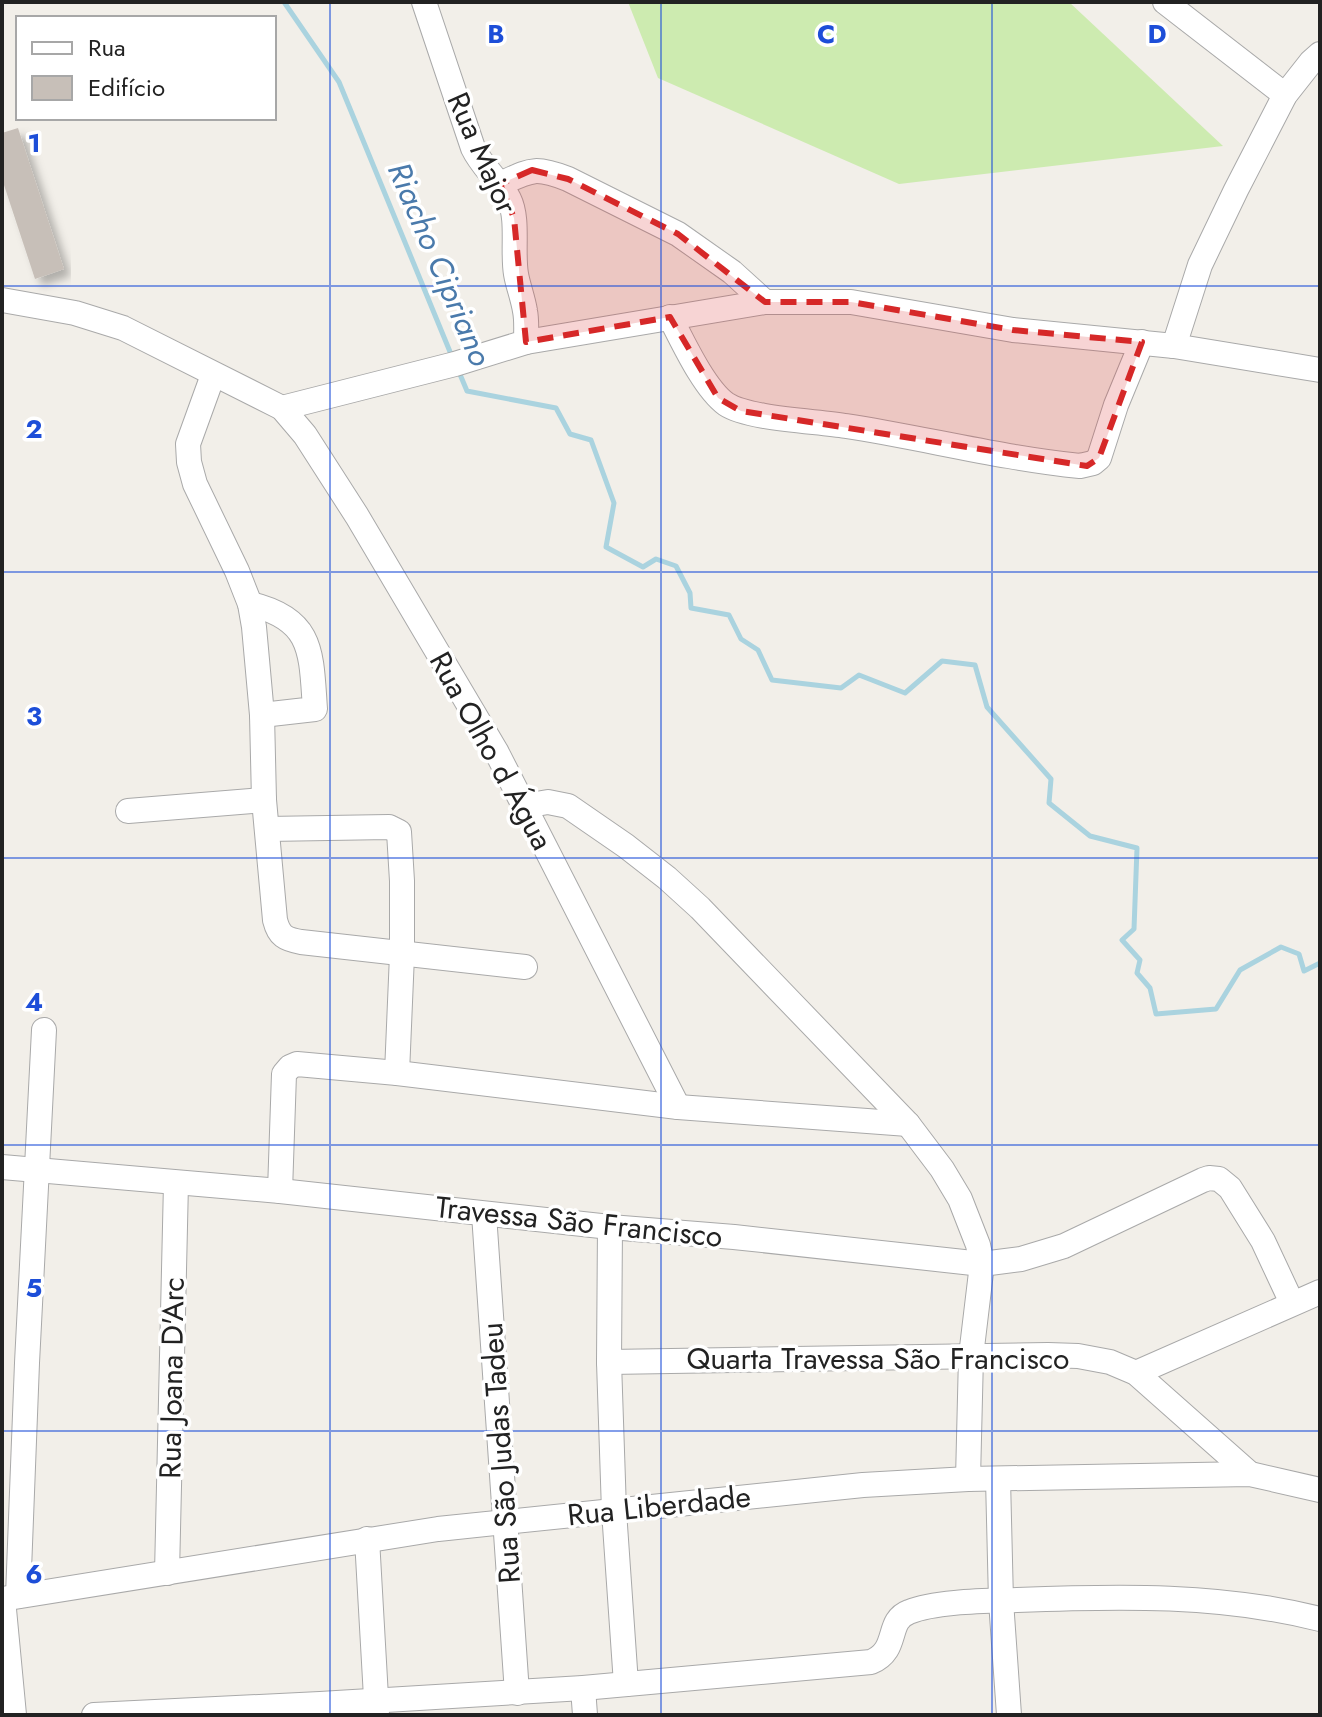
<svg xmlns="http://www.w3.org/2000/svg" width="1322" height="1717" viewBox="0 0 1322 1717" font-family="Jost,sans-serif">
<defs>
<filter id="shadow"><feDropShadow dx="7" dy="7" stdDeviation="4" flood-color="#0004"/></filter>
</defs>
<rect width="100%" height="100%" fill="#f2efe9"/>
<!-- grass -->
<path fill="#cdebb0" d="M628 2H1069L1223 146 899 184 658 78Z"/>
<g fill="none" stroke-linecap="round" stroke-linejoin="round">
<!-- stream -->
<g stroke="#aad3df" stroke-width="5">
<path d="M284 2 339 82 453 359"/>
<path d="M459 372 467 391 556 408 570 434 591 440 614 503 606 547 643 567 656 559 676 566 690 593 691 608 729 615 741 639 758 650 772 680 841 688 859 675 905 693 942 661 975 665 987 707 1051 779 1049 803 1090 836 1137 848 1134 929 1122 940 1140 960 1137 973 1150 988 1156 1014 1216 1009 1240 970 1281 947 1299 954 1304 971 1320 963"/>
</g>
</g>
<!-- building -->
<path fill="#c7bfb8" filter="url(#shadow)" d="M18 128 64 269 35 279 2 179V133Z"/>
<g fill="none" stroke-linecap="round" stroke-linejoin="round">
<!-- minor casing -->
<g stroke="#a9a9a9" stroke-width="26">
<g id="minor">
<path d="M1165 2 1285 95"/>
<path d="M500 184C531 170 534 166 568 179L678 234 732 272 765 302"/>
<path d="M2 300 75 313 123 328 282 408 305 435 357 516 496 751 678 1107"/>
<path d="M670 317C683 342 704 388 726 404 748 419 817 421 846 426 924 438 1001 458 1080 466L1093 463 1099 458 1116 405 1142 342"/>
<path d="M526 342 765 302H851L1013 330 1174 346 1320 370"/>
<path d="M1174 346 1200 265 1236 190 1285 95 1311 62 1320 54"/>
<path d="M213 375 188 444 189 462 195 484 237 571 250 604 254 627 262 715 264 800 275 920C279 936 285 939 301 942L525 967"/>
<path d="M282 408 455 364 526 342C526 332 527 321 525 311 523 298 518 286 516 274 512 251 519 219 509 199 499 180 482 167 473 148L424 2"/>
<path d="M250 604C314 619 311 653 315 709L262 715"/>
<path d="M524 806 548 802 568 806 626 846 667 878 700 908 908 1124 942 1169 960 1199 978 1245 982 1264 971 1356 968 1479"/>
<path d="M128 811 264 800"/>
<path d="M267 829 389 827 399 832 402 881V955L397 1073"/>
<path d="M2 1167 280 1191 610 1227 734 1237 982 1264 1021 1259 1064 1246 1203 1180 1209 1178 1219 1179 1230 1188 1263 1241 1292 1303"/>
<path d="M280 1191 284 1074 290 1067 297 1064 397 1073 678 1107 908 1124"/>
<path d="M484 1214 517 1693"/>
<path d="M610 1227 609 1362 614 1511 626 1684"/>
<path d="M609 1362 1048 1355 1078 1356 1110 1362 1136 1373 1250 1474"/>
<path d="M1136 1373 1320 1292"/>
<path d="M998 1479 1001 1601 1009 1715"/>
<path d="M367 1539 377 1715"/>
<path d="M167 1573 176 1183"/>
<path d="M18 1596 27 1363 44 1030"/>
<path d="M2 1599 438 1529 863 1485 968 1479 1250 1474 1320 1490"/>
<path d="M3 1599 14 1715"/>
<path d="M583 1688 585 1715"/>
<path d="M94 1715 320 1704 583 1688 871 1662C900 1650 885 1621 909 1612 936 1601 988 1601 1017 1600 1119 1596 1221 1594 1320 1619"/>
</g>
</g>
<!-- minor -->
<use href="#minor" stroke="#fff" stroke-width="24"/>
</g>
<!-- marked area -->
<path fill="#d62828" fill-opacity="0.2" stroke="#d62828" stroke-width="6" stroke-dasharray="16 10" stroke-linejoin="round" d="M532 170 568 179 678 234 765 302H851L1013 330 1142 342 1099 458 1087 466 741 411 718 398 670 317 526 342 514 218 500 184Z"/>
<!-- grid -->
<path fill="none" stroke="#1d4ed8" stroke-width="2" stroke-opacity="0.55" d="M330 2V1715M661 2V1715M992 2V1715M2 286H1320M2 572H1320M2 858H1320M2 1145H1320M2 1431H1320"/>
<g text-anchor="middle" stroke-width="7" stroke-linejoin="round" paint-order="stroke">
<!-- street labels -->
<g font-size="30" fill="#222" stroke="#fff">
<text transform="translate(482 153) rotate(66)" y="10">Rua Major</text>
<text transform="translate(491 751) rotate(61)" y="10">Rua Olho d Água</text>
<text transform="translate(579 1222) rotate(6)" y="10">Travessa São Francisco</text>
<text x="878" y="1369">Quarta Travessa São Francisco</text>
<text transform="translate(172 1378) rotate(-89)" y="10">Rua Joana D'Arc</text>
<text transform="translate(501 1453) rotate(-94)" y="10">Rua São Judas Tadeu</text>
<text transform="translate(659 1506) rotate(-6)" y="10">Rua Liberdade</text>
</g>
<!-- water labels -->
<g font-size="32" font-style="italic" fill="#4a7aab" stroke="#fff">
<text transform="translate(440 264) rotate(67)" y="11">Riacho Cipriano</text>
</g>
</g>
<g font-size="26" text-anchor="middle" font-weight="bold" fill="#1d4ed8" stroke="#fff" stroke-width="7" stroke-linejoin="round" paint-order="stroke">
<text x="496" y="43">B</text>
<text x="826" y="43">C</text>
<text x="1157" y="43">D</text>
<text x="34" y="152">1</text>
<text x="34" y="438">2</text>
<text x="34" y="725">3</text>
<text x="34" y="1011">4</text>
<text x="34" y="1297">5</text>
<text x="34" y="1583">6</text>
</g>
<!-- border -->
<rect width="1322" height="1717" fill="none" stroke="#222222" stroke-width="8"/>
<!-- legend -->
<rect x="16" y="16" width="260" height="104" fill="#ffffff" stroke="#a7a7a7" stroke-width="2"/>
<rect x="32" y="42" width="40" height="12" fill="#ffffff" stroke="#a7a7a7" stroke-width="2"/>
<text x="88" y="56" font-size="24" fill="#222222">Rua</text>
<rect x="32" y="76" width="40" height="24" fill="#c7bfb8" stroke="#a7a7a7" stroke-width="2"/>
<text x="88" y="96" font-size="24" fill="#222222">Edifício</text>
</svg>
